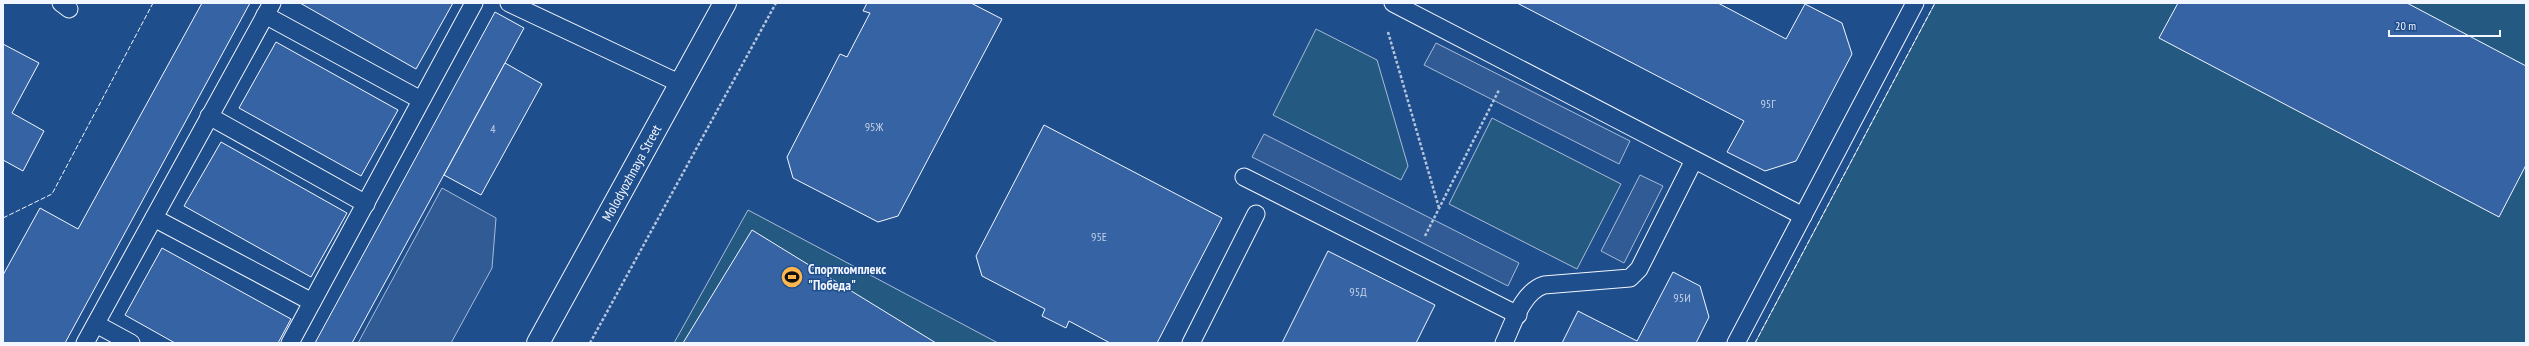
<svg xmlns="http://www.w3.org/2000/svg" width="2529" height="346" viewBox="0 0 2529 346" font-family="'PT Sans Narrow',sans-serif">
<rect width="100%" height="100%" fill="#1f4e8c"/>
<!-- green -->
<g fill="#245a82" stroke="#a8bbd7">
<path d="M1935 3H2526V343H1755Z"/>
<path d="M1316 29 1377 60 1408 166 1401 180 1273 115Z"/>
<path d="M1492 118 1621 184 1577 269 1449 204Z"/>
<path d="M748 210 998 343H674Z"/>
</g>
<!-- parking -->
<g fill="#305b95" stroke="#a8bbd7">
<path d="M1436 43 1630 141 1619 164 1424 65Z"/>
<path d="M1264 134 1519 263 1508 286 1252 157Z"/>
<path d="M1640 175 1663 186 1624 263 1601 251Z"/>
<path d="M442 188 496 218 492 268 451 343H358Z"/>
</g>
<!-- building -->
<g fill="#3563a3" stroke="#f2f6ff">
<path d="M202 3H250L65 343H3V275L40 208 78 229Z"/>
<path d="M300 3H453L416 69Z"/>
<path d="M867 3H971L1002 19 898 216 878 222 793 178 787 157 840 54 847 57 870 13 863 11Z"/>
<path d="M1517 3H1718L1786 39 1805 4 1842 23 1852 54 1796 161 1765 171 1727 152 1744 121Z"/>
<path d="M2178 3H2407L2526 66V165L2499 217 2159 38Z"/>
<path d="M495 12 524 28 505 63 352 343H315Z"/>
<path d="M276 42 398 110 361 176 239 108Z"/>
<path d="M3 44 39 63 12 113 44 131 23 171 3 160Z"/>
<path d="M505 63 542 84 481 195 444 175Z"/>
<path d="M1044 125 1222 218 1157 343H1110L1069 321 1066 328 1042 316 1045 309 982 276 976 256Z"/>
<path d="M221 142 347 213 311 277 184 206Z"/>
<path d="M752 230 936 343H683Z"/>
<path d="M162 248 291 319 278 343H175L125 315Z"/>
<path d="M1328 251 1435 305 1416 343H1282Z"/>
<path d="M1673 272 1700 286 1709 317 1696 343H1562L1578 311 1637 341Z"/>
</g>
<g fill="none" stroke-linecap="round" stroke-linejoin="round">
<!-- lane casing -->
<g stroke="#f2f6ff" stroke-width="19">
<g id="lane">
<path d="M61 3 69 9"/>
<path d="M509 3 681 84"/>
<path d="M1393 3 1803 216"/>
<path d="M265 15 421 100"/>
<path d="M209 116 366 204"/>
<path d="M1244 177 1518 315"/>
<path d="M154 218 312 302"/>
<path d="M96 324 131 343"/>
<path d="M85 343 272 3"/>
<path d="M290 343 474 3"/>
<path d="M1191 343 1256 214"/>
<path d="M1504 343C1513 324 1522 292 1544 285L1630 278 1639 269 1694 160"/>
<path d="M1736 343 1915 3"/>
</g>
</g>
<!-- street casing -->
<g stroke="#f2f6ff" stroke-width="24">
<g id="street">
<path id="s1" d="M538 343 725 3"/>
</g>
</g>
<!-- path -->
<g stroke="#b3c4dc" stroke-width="2.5" stroke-dasharray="3 2" stroke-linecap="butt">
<path d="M1388 32 1439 208"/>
<path d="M1425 236 1499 90"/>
<path d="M590 343 776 3"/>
</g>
<!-- lane -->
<use href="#lane" stroke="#1f4e8c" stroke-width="17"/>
<!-- street -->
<use href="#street" stroke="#1f4e8c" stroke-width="22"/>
<!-- fence -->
<g stroke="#f2f6ff" stroke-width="1" stroke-dasharray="5 2" stroke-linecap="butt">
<path d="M3 218 52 194 153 3"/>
<path d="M1755 343 1935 3"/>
</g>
</g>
<!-- icons -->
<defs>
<g id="stadium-disc" transform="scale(1.15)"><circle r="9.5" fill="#ffb74d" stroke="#1f4e8c"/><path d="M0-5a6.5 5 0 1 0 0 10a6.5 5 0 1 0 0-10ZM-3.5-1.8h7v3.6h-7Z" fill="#111"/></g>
</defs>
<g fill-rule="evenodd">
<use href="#stadium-disc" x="792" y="277"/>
</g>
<g text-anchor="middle" stroke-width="3" stroke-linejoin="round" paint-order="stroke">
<!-- number labels -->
<g font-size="12" fill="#c3d1e8">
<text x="1768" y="108">95Г</text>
<text x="874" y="131">95Ж</text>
<text x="493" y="133">4</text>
<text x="1099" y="241">95Е</text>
<text x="1358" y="296">95Д</text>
<text x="1682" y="302">95И</text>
</g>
<!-- street labels -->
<g font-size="14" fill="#f2f6ff" stroke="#1f4e8c">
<text dy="5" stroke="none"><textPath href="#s1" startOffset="194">Molodyozhnaya Street</textPath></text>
</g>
<!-- poi labels -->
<g font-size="14" font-weight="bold" fill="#f2f6ff" stroke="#1f4e8c" text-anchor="start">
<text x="808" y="274">Спорткомплекс<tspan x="808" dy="16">"Победа"</tspan></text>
</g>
</g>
<!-- border -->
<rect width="2529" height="346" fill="none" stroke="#f2f6ff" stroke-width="8"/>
<!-- scale -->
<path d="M2389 30v6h111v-6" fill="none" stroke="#f2f6ff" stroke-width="2"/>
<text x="2395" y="30" font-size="12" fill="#f2f6ff" stroke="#1f4e8c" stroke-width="3" paint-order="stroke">20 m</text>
</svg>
